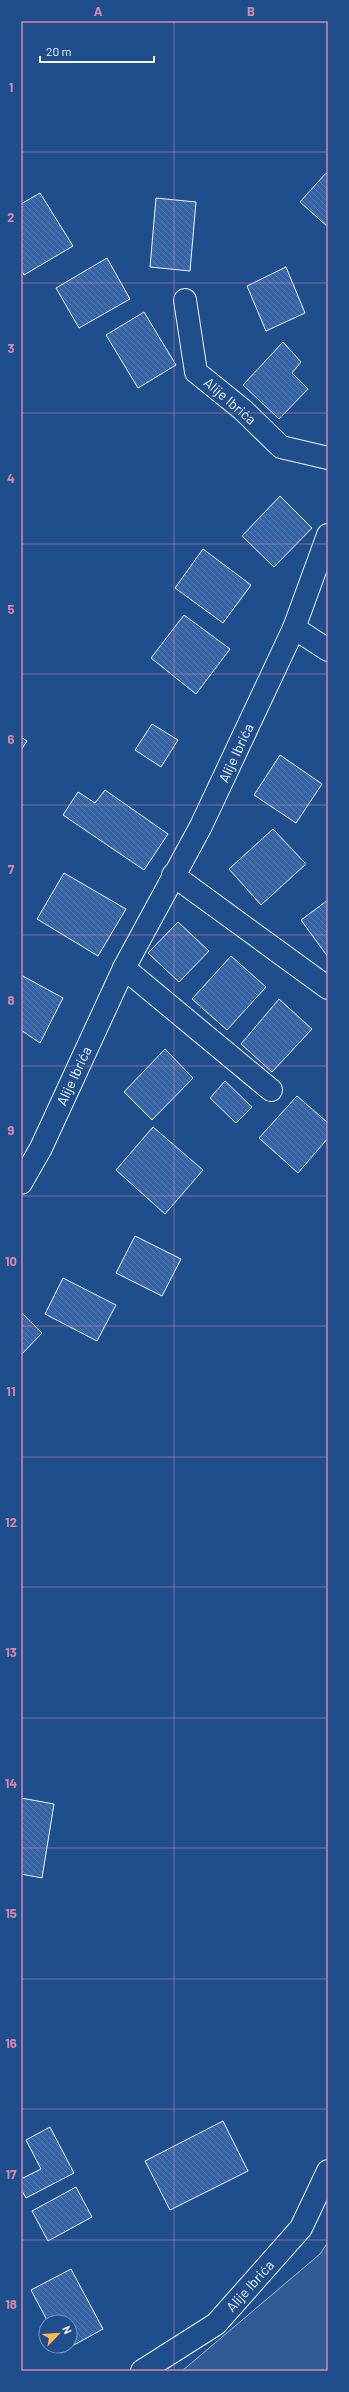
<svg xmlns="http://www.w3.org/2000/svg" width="349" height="2392" viewBox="0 0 349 2392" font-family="Barlow,sans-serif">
<defs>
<pattern id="building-back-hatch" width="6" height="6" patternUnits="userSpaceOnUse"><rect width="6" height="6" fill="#3563a3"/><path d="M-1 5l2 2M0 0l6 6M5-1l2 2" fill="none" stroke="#537ab1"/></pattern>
</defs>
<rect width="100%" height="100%" fill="#1f4e8c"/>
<!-- built -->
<path fill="#305b95" stroke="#a8bbd7" d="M328 2242V2371H182L320 2254Z"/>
<!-- building -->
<g fill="url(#building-back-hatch)" stroke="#f2f6ff">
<path d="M326 173 328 175V227L300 202Z"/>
<path d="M40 193 73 246 24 275 21 269V204Z"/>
<path d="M156 198 196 202 190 271 150 267Z"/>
<path d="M107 258 130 299 79 328 56 288Z"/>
<path d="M286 267 305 313 266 331 247 286Z"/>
<path d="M144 312 176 365 138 388 106 335Z"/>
<path d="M283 342 301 362 292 373 308 389 279 419 243 385Z"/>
<path d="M280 496 312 528 274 567 242 536Z"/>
<path d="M203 549 251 585 223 623 175 588Z"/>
<path d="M184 615 230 649 196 694 151 658Z"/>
<path d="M152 724 178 740 161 767 135 750Z"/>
<path d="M21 737 27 741 21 750Z"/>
<path d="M280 755 322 784 296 823 254 795Z"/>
<path d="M105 790 168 834 144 870 63 815 78 792 95 803Z"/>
<path d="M273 829 306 864 261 905 229 869Z"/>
<path d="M64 873 126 909 98 956 37 919Z"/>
<path d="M328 900V957L301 920Z"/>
<path d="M178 922 209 951 179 982 148 953Z"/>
<path d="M231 956 266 987 227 1030 192 999Z"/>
<path d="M21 975 63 998 40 1043 21 1030Z"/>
<path d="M279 999 312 1029 272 1072 241 1044Z"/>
<path d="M165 1049 193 1078 152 1120 124 1092Z"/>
<path d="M225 1081 252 1107 236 1123 210 1098Z"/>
<path d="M297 1096 328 1123V1138L298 1173 259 1138Z"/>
<path d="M153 1127 203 1170 165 1214 116 1170Z"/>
<path d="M135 1236 181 1259 162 1296 116 1273Z"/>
<path d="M63 1278 116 1305 97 1341 45 1314Z"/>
<path d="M21 1312 42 1333 21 1355Z"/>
<path d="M21 1798 54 1804 42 1878 21 1874Z"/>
<path d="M223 2121 248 2171 170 2210 145 2161Z"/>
<path d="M50 2127 74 2173 26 2198 21 2189V2179L41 2169 26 2140Z"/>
<path d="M76 2187 92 2217 48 2241 32 2211Z"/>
<path d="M71 2269 103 2329 63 2351 60 2346H70V2322H48L31 2290Z"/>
</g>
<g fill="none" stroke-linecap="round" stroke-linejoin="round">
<!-- minor casing -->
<g stroke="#f2f6ff" stroke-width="24">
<g id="minor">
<path d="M185 300 196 372 243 410 281 447 328 458"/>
<path d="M294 628 328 650"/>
<path d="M173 875 328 988"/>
<path d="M124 968 271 1090"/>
<path d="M21 1183 41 1148 124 968 201 826 294 628 328 535"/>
<path d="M142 2371 216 2324 301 2228 328 2171"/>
</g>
</g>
<!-- minor -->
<use href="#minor" stroke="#1f4e8c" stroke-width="22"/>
</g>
<!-- grid -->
<path fill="none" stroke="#da87ad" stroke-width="1" stroke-opacity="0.55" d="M174 21V2371M21 152H328M21 283H328M21 413H328M21 544H328M21 674H328M21 805H328M21 935H328M21 1066H328M21 1196H328M21 1326H328M21 1457H328M21 1587H328M21 1718H328M21 1848H328M21 1979H328M21 2109H328M21 2240H328"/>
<g text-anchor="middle" stroke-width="3" stroke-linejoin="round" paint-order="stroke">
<!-- street labels -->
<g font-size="14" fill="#f2f6ff" stroke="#1f4e8c">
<text transform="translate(230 401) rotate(41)" y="5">Alije Ibrića</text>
<text transform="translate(236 753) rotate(-65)" y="5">Alije Ibrića</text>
<text transform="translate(74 1076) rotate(-65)" y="5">Alije Ibrića</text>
<text transform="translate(250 2286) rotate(-48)" y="5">Alije Ibrića</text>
</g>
</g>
<!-- border -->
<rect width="349" height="2392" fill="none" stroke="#1f4e8c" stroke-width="44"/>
<!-- north arrow -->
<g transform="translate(58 2334) rotate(65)"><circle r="19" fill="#1f4e8c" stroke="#7391ba"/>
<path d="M0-3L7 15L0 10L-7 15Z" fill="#ffb74d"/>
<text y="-6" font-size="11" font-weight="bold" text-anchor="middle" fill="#f2f6ff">N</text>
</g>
<!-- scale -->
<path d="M40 56v6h114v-6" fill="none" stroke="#f2f6ff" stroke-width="2"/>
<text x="46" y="56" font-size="12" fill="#f2f6ff" stroke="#1f4e8c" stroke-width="3" paint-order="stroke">20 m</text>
<rect x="22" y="22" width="305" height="2348" fill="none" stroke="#da87ad" stroke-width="1.5"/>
<g font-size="13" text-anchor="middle" font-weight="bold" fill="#da87ad">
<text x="98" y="16">A</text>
<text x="251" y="16">B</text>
<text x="11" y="92">1</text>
<text x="11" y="222">2</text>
<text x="11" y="353">3</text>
<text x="11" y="483">4</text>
<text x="11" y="614">5</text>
<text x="11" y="744">6</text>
<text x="11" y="874">7</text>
<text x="11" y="1005">8</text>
<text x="11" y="1135">9</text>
<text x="11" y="1266">10</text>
<text x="11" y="1396">11</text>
<text x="11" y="1527">12</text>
<text x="11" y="1657">13</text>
<text x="11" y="1788">14</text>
<text x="11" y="1918">15</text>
<text x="11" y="2048">16</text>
<text x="11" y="2179">17</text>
<text x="11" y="2309">18</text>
</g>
</svg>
